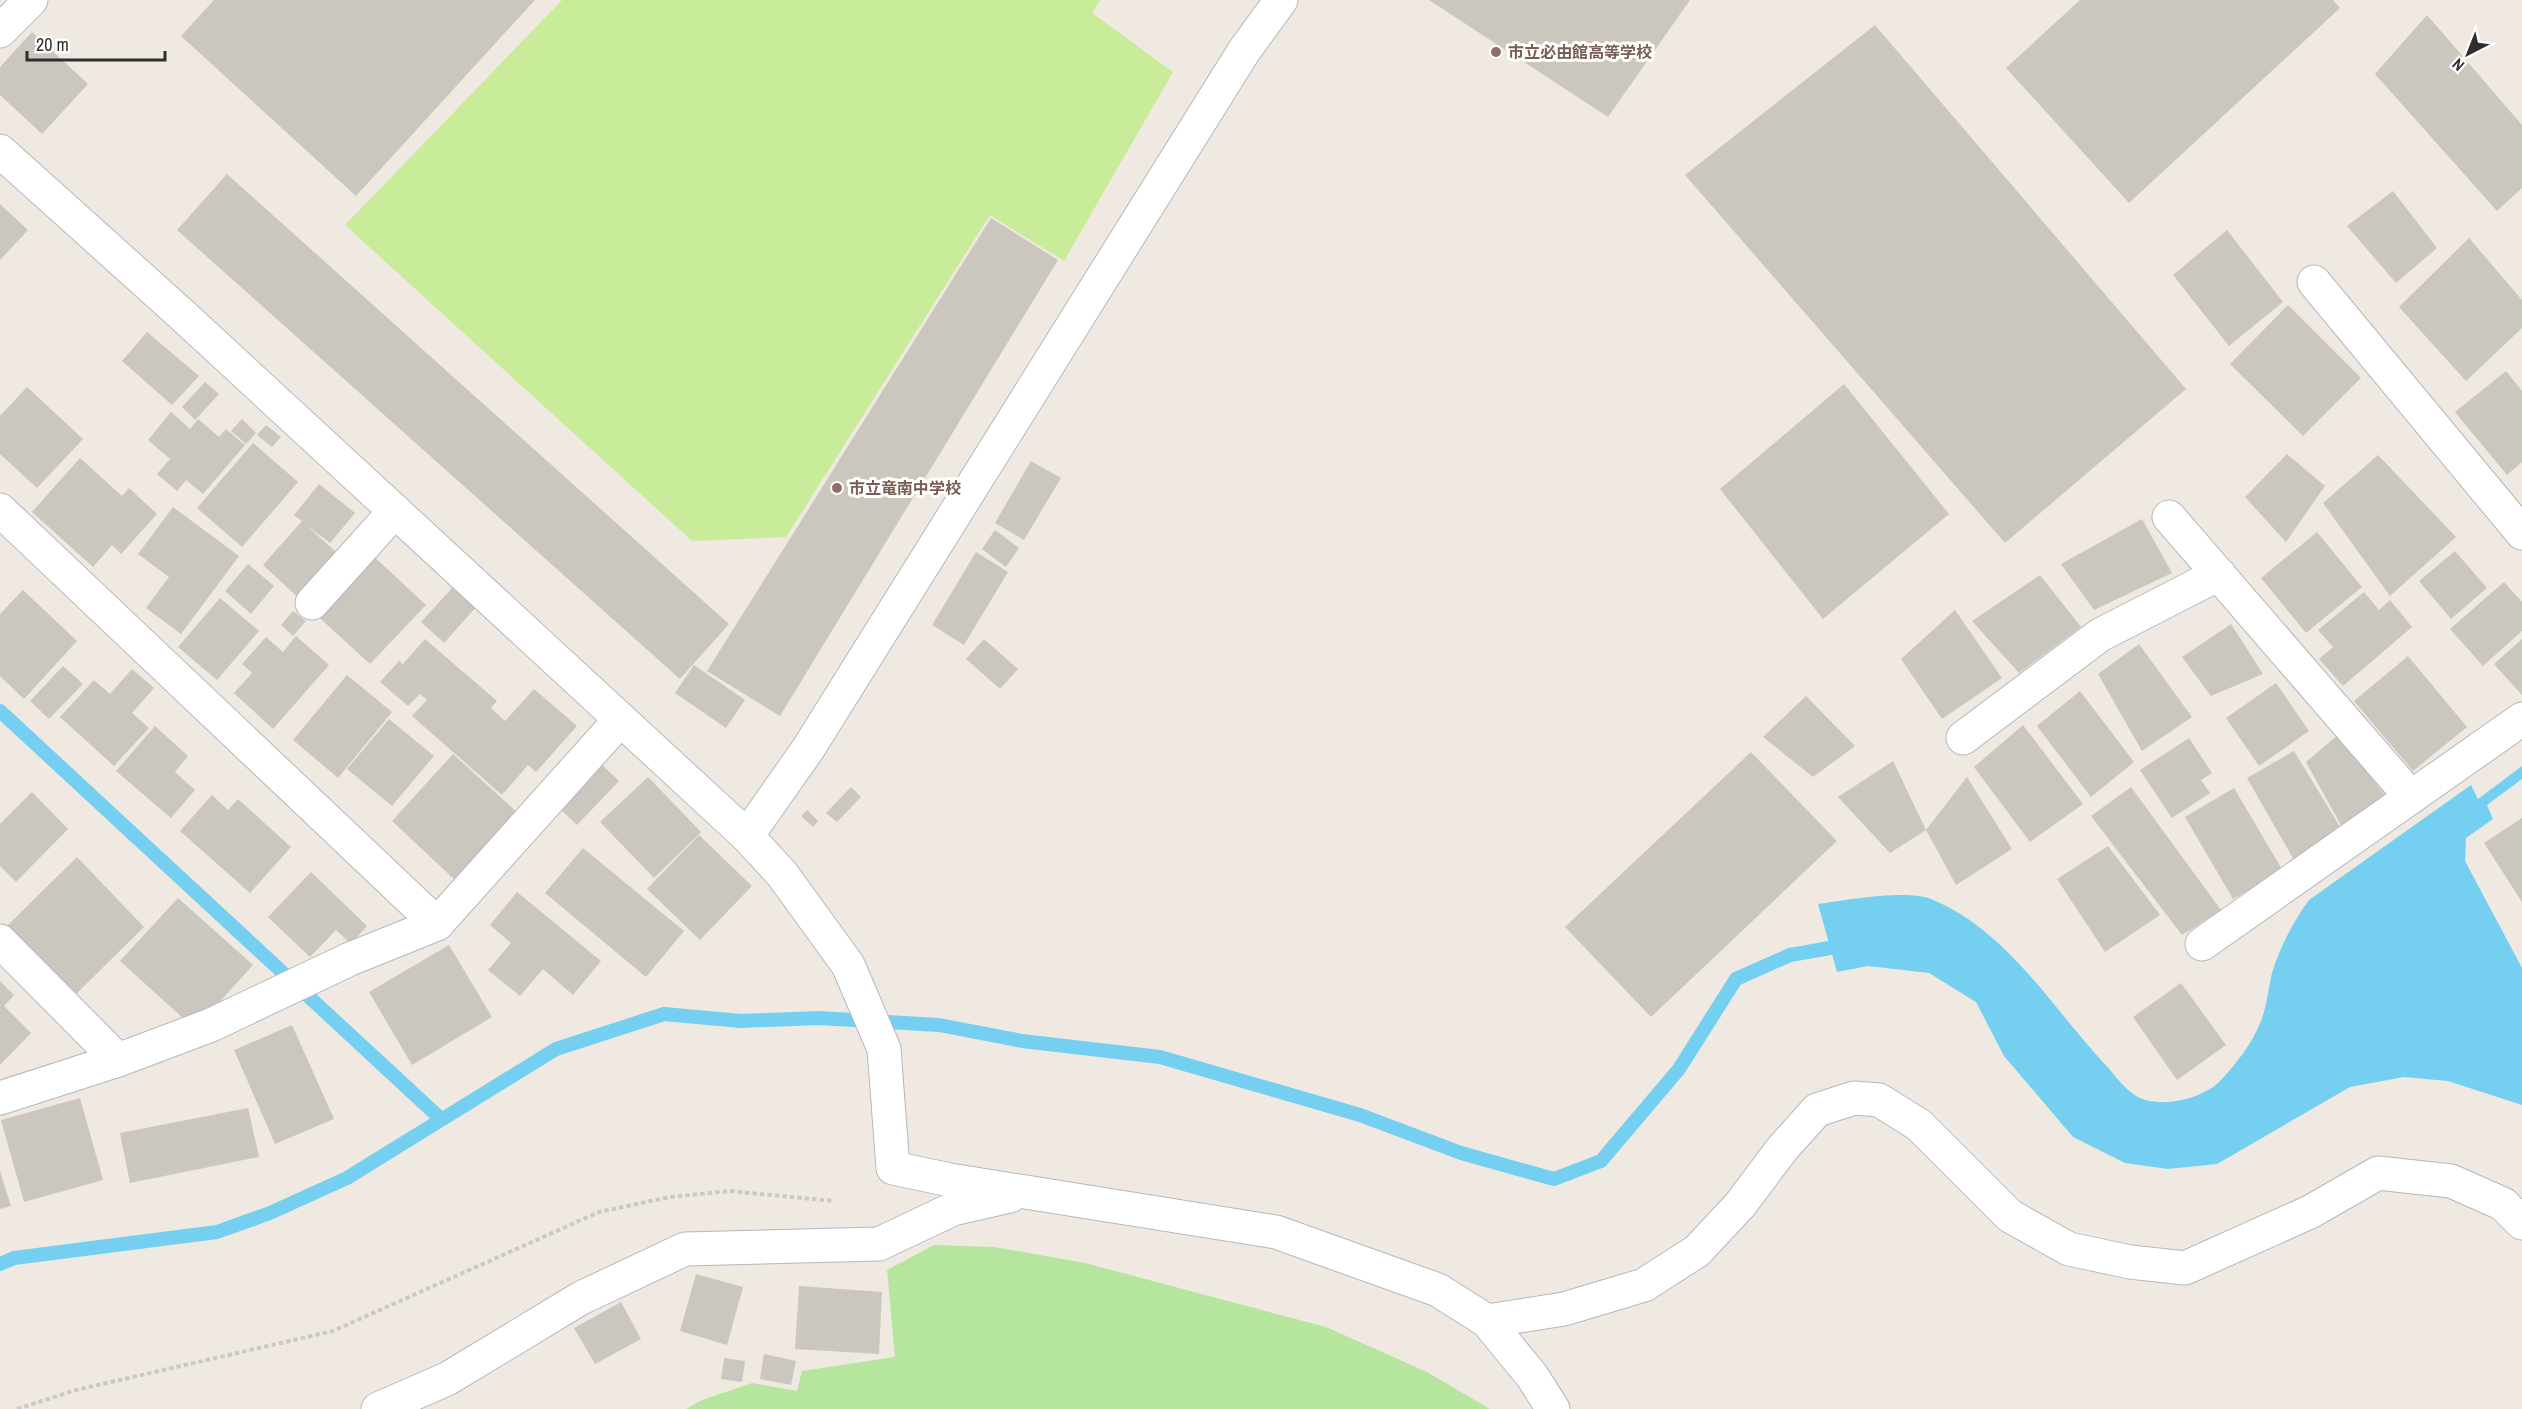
<svg xmlns="http://www.w3.org/2000/svg" width="2522" height="1409" viewBox="0 0 2522 1409" font-family="'Archivo Narrow','Noto Sans JP',sans-serif">
<rect width="100%" height="100%" fill="#efe9e1"/>
<!-- green -->
<path fill="#b6e59e" d="M934 1245 994 1247 1085 1263 1326 1327 1427 1372 1490 1409H686L702 1400 752 1383 797 1391 802 1371 895 1357 887 1270Z"/>
<!-- pitch -->
<path fill="#c9ec9a" d="M562 0H1100L1092 13 1173 72 1064 261 990 215 786 537 692 541 345 225Z"/>
<!-- water -->
<path fill="#75cff0" d="M2522 766V779L2487 805 2493 819 2466 838 2465 861 2522 968V1105L2448 1081 2404 1077 2350 1087 2217 1164 2168 1169 2125 1163 2073 1137 2004 1056 1976 1002 1929 973 1868 966 1837 972 1818 904C1845 900 1907 889 1931 899 2006 930 2048 1002 2101 1060 2111 1070 2120 1084 2132 1093 2153 1111 2202 1100 2220 1081 2236 1064 2252 1044 2261 1021 2267 1006 2268 989 2272 973 2280 947 2293 922 2309 900L2471 785 2478 799Z"/>
<g fill="none" stroke-linecap="round" stroke-linejoin="round">
<!-- stream -->
<g stroke="#75cff0" stroke-width="14">
<path d="M0 711 441 1119"/>
<path d="M0 1264 14 1258 217 1232 270 1213 347 1178 556 1049 664 1014 741 1021 818 1018 939 1025 1022 1041 1160 1057 1360 1115 1461 1153 1554 1179 1601 1161 1679 1069 1736 979 1790 955 1847 945"/>
</g>
</g>
<!-- building -->
<g fill="#cbc7bf">
<path d="M214 0H535L356 196 181 36Z"/>
<path d="M1429 0H1690L1608 117Z"/>
<path d="M2080 0H2333L2340 8 2129 203 2006 68Z"/>
<path d="M2427 15 2522 125V188L2497 211 2375 74Z"/>
<path d="M1875 25 2186 389 2005 543 1685 175Z"/>
<path d="M32 32 88 84 42 134 0 95V67Z"/>
<path d="M227 174 729 624 680 679 177 230Z"/>
<path d="M2393 191 2437 248 2396 283 2347 226Z"/>
<path d="M0 204 28 230 0 260Z"/>
<path d="M991 218 1058 260 780 716 707 671Z"/>
<path d="M2227 230 2283 302 2229 346 2173 275Z"/>
<path d="M2469 238 2522 300V328L2466 381 2399 307Z"/>
<path d="M2288 305 2361 378 2303 436 2230 364Z"/>
<path d="M147 332 199 376 172 405 122 361Z"/>
<path d="M2506 371 2522 391V462L2507 475 2455 412Z"/>
<path d="M205 382 219 394 195 420 182 407Z"/>
<path d="M1844 384 1949 514 1823 619 1720 489Z"/>
<path d="M27 387 83 439 37 488 0 454V416Z"/>
<path d="M171 412 190 429 198 419 219 437 226 429 245 445 203 494 186 480 177 491 157 474 170 459 148 440Z"/>
<path d="M242 419 256 433 246 444 231 431Z"/>
<path d="M266 425 281 437 272 447 257 435Z"/>
<path d="M253 443 298 482 242 547 197 508Z"/>
<path d="M2287 454 2325 486 2286 542 2245 497Z"/>
<path d="M2378 455 2456 537 2390 596 2323 503Z"/>
<path d="M80 458 122 496 129 488 157 514 121 554 112 545 93 567 32 512Z"/>
<path d="M1031 461 1061 478 1024 540 995 523Z"/>
<path d="M319 484 355 513 330 543 306 525 344 559 304 603 263 565 302 521 294 515Z"/>
<path d="M173 507 239 556 181 634 146 608 169 577 138 554Z"/>
<path d="M2142 519 2172 573 2094 610 2061 564Z"/>
<path d="M995 530 1019 548 1006 567 982 549Z"/>
<path d="M2317 532 2362 587 2306 633 2261 578Z"/>
<path d="M368 551 426 605 370 664 312 611Z"/>
<path d="M2455 551 2487 588 2451 619 2419 581Z"/>
<path d="M976 552 1008 572 964 645 932 625Z"/>
<path d="M248 564 274 586 251 614 225 591Z"/>
<path d="M2040 575 2081 627 2019 673 1972 621Z"/>
<path d="M2504 582 2522 602V631L2483 666 2450 629Z"/>
<path d="M454 586 477 606 444 643 421 622Z"/>
<path d="M23 590 77 641 24 699 0 676V614Z"/>
<path d="M2364 592 2379 610 2390 600 2412 627 2343 686 2319 659 2333 647 2318 630Z"/>
<path d="M220 598 259 631 217 680 178 647Z"/>
<path d="M1955 610 2002 678 1942 719 1901 659Z"/>
<path d="M293 611 306 621 293 636 281 625Z"/>
<path d="M2231 624 2263 674 2211 696 2182 657Z"/>
<path d="M296 636 329 665 273 729 234 693 252 673 242 664 266 637 283 652Z"/>
<path d="M425 639 497 701 491 708 505 721 534 689 577 726 536 772 528 765 502 795 412 716 427 700 420 694 408 706 380 682 400 660 402 665Z"/>
<path d="M984 639 1018 669 1000 689 966 659Z"/>
<path d="M2522 639V695L2494 664Z"/>
<path d="M2139 644 2192 717 2142 751 2098 674Z"/>
<path d="M2408 656 2467 727 2413 771 2354 701Z"/>
<path d="M694 665 745 700 726 728 675 693Z"/>
<path d="M63 666 83 684 49 719 30 701Z"/>
<path d="M132 669 154 688 132 713 149 728 114 766 60 717 94 680 110 694Z"/>
<path d="M347 675 392 712 338 778 293 740Z"/>
<path d="M2276 683 2309 731 2259 766 2226 718Z"/>
<path d="M2080 691 2134 762 2091 797 2037 726Z"/>
<path d="M1806 696 1855 746 1813 777 1763 737Z"/>
<path d="M389 719 434 756 392 806 347 769Z"/>
<path d="M2023 725 2083 804 2030 842 1974 767Z"/>
<path d="M155 726 188 756 175 772 195 790 171 818 116 771Z"/>
<path d="M2338 735 2388 799 2347 836 2306 762Z"/>
<path d="M2189 738 2212 773 2201 780 2210 793 2172 818 2140 770Z"/>
<path d="M2294 751 2342 830 2294 860 2247 778Z"/>
<path d="M1751 752 1837 841 1651 1017 1565 927Z"/>
<path d="M453 754 518 813 456 881 392 821Z"/>
<path d="M598 761 619 781 577 825 556 805Z"/>
<path d="M1893 761 1926 830 1890 853 1838 797Z"/>
<path d="M648 777 701 832 654 878 600 822Z"/>
<path d="M1967 777 2012 849 1956 885 1926 830Z"/>
<path d="M851 787 861 797 837 822 826 813Z"/>
<path d="M2131 787 2221 910 2182 935 2091 816Z"/>
<path d="M2234 788 2283 871 2233 899 2185 817Z"/>
<path d="M32 792 68 829 16 882 0 866V824Z"/>
<path d="M212 795 228 810 238 799 291 847 250 893 180 831Z"/>
<path d="M807 810 818 821 813 827 801 816Z"/>
<path d="M2522 818V902L2484 843Z"/>
<path d="M699 835 752 886 700 940 647 889Z"/>
<path d="M2108 846 2160 915 2105 952 2057 879Z"/>
<path d="M583 848 684 931 646 977 545 893Z"/>
<path d="M77 857 144 927 71 999 3 930Z"/>
<path d="M311 872 367 926 351 944 336 930 310 957 268 917Z"/>
<path d="M517 892 601 961 573 995 543 969 520 996 488 970 511 943 490 925Z"/>
<path d="M178 898 253 965 195 1029 120 961Z"/>
<path d="M449 945 492 1017 412 1065 369 992Z"/>
<path d="M0 981 14 995 4 1006 31 1033 0 1065Z"/>
<path d="M2181 983 2226 1045 2177 1080 2133 1017Z"/>
<path d="M292 1025 334 1119 275 1144 234 1050Z"/>
<path d="M80 1098 103 1180 24 1202 1 1120Z"/>
<path d="M248 1108 259 1157 130 1183 120 1133Z"/>
<path d="M0 1171 11 1206 0 1209Z"/>
<path d="M696 1274 743 1287 727 1345 680 1331Z"/>
<path d="M799 1286 882 1292 879 1354 795 1349Z"/>
<path d="M621 1302 641 1339 595 1364 574 1328Z"/>
<path d="M764 1354 796 1361 791 1385 760 1379Z"/>
<path d="M724 1358 745 1361 742 1382 721 1379Z"/>
</g>
<g fill="none" stroke-linecap="round" stroke-linejoin="round">
<!-- minor casing -->
<g stroke="#b4b7c1" stroke-width="35">
<g id="minor">
<path d="M0 31 31 0"/>
<path d="M0 151 179 312 747 836 782 874 848 965 884 1049 893 1168 950 1180 1276 1232 1438 1290 1487 1321 1532 1376 1553 1409"/>
<path d="M2314 282 2522 533"/>
<path d="M0 510 437 924"/>
<path d="M2169 517 2411 797"/>
<path d="M312 603 395 511"/>
<path d="M1963 738 2100 635 2219 574"/>
<path d="M747 836 808 749 1244 51 1281 0"/>
<path d="M0 941 118 1060"/>
<path d="M2202 944 2522 719"/>
<path d="M0 1098 118 1060 211 1025 350 959 437 924 620 720"/>
<path d="M1487 1321 1564 1309 1644 1285 1697 1251 1740 1205 1782 1149 1817 1110 1854 1098 1879 1100 1919 1125 2010 1216 2069 1249 2130 1262 2185 1268 2310 1212 2378 1173 2451 1181 2503 1204 2522 1223"/>
<path d="M378 1409 447 1379 581 1298 685 1249 879 1244 953 1209 1010 1196"/>
</g>
</g>
<!-- path -->
<path stroke="#c9c9c9" stroke-width="4" stroke-dasharray="4.5 3" stroke-linecap="butt" d="M17 1409 76 1390 333 1331 599 1212 670 1197 729 1191 834 1201"/>
<!-- minor -->
<use href="#minor" stroke="#fff" stroke-width="33"/>
</g>
<!-- markers -->
<g fill="#8d6e63" stroke="#fff" stroke-width="2">
<circle cx="1496" cy="52" r="6"/>
<circle cx="837" cy="488" r="6"/>
</g>
<g text-anchor="middle" stroke-width="6" stroke-linejoin="round" paint-order="stroke">
<!-- education labels -->
<g font-size="16" font-weight="bold" fill="#785e54" stroke="#fff" text-anchor="start">
<text x="1508" y="58">市立必由館高等学校</text>
<text x="849" y="494">市立竜南中学校</text>
</g>
</g>
<!-- north arrow -->
<g transform="translate(2468 54) rotate(222)" stroke="#ffffff" stroke-width="4.5" paint-order="stroke">
<path d="M0-4.5L10 22L0 15L-10 22Z" fill="#2e2e2e"/>
<text y="-9" font-size="16" font-weight="bold" text-anchor="middle" fill="#2e2e2e">N</text>
</g>
<!-- scale -->
<path d="M27 51v9h138v-9" fill="none" stroke="#2e2e2e" stroke-width="3"/>
<text x="36" y="51" font-size="18" fill="#2e2e2e" stroke="#ffffff" stroke-width="4.5" paint-order="stroke">20 m</text>
</svg>
